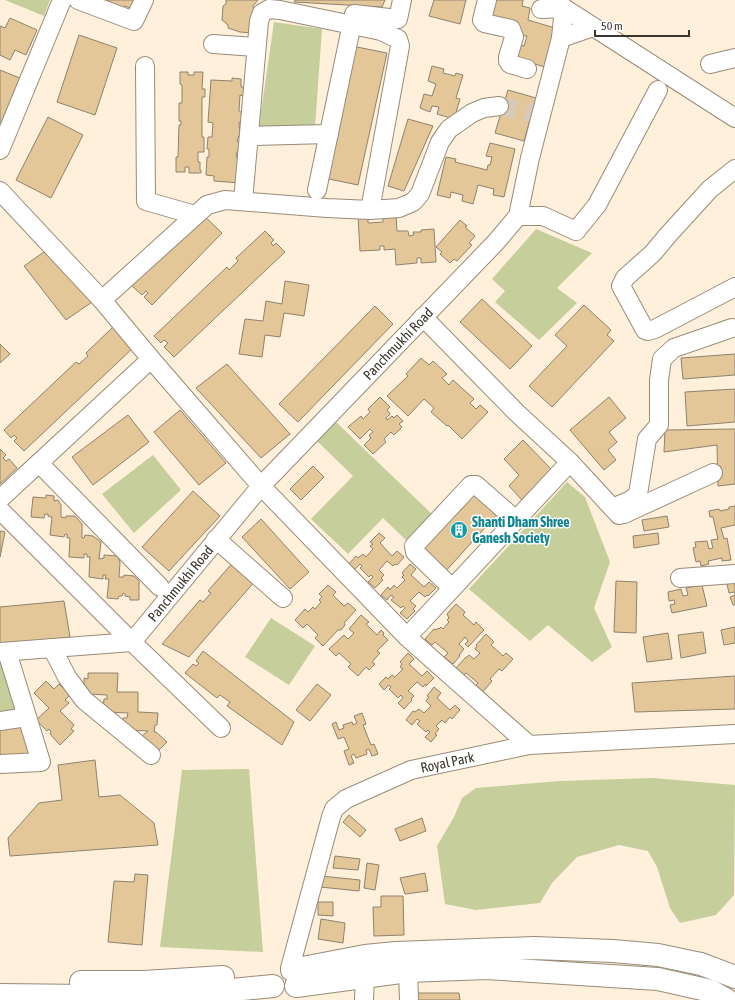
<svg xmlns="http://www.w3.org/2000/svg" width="735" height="1000" viewBox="0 0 735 1000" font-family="'Asap Condensed',sans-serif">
<rect width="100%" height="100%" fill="#fef0db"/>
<!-- green -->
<g fill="#c6ce9b">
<path d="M5 0H50L44 16Z"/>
<path d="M274 22 322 29 315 127 259 126Z"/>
<path d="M536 229 592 253 557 288 577 303 539 340 495 302 505 291 492 279Z"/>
<path d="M336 422 436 518 410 544 383 518 348 554 311 519 353 476 317 441Z"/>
<path d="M153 455 181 490 134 533 102 494Z"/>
<path d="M567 482 585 497 610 562 594 608 612 647 592 662 548 625 530 641 469 589Z"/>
<path d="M271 618 315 646 289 685 245 657Z"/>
<path d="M0 657 16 710 0 712Z"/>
<path d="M249 769 263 952 160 947 182 770Z"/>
<path d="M653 778 735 785 734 895 716 915 680 923 670 908 657 867 648 851 619 845 577 857 552 883 540 903 476 910 445 904 437 846 454 817 462 798 476 788 560 781Z"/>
</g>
<!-- building -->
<g fill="#e4c799" stroke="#8e826e">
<path d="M103 0H140L131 8 125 6 123 12Z"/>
<path d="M226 0H258L253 6 256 28 252 33 240 32 228 28V25L222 20 223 6 226 4Z"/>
<path d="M295 0H385L382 7 294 2Z"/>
<path d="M434 0H466L460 24 429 16Z"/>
<path d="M491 0H523L522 6 530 8 528 20 555 28 545 67 511 57 516 44 524 46 527 36 520 35 521 29 512 28 487 20Z"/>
<path d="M10 18 37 30 26 55 15 50 10 60 0 55V26L5 28Z"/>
<path d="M79 35 117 48 95 115 57 102Z"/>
<path d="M352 46 387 53 358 185 324 178Z"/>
<path d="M432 66 444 69 443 73 455 76 456 73 463 75 456 98 460 99 454 119 437 114 439 107 432 106 430 112 420 108 424 94 432 96 436 84 428 81Z"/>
<path d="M0 70 27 81 0 140Z"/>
<path d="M180 72H188V75H194V72H203L202 89H205V97H202V137H204V152H198V162H200V170H201V173H189V167H185V172H176V157H178L179 125H181V121H179V103H182V85L180 84Z"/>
<path d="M232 78 241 79V87H244V96L240 95 239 111 242 113V119L239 123 240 134 237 140 240 146 236 155 241 168 240 183 214 181V176L206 175 207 157H209V149H207L208 137H212L213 123 208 122 211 80 232 81Z"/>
<path d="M508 90 536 98 524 141 495 133Z"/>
<path d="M48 117 83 135 51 198 16 180Z"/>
<path d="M408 119 433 126 404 191 388 186Z"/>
<path d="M490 143 515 149 504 197 493 195 494 189 478 185 473 204 462 201 463 195 451 192 450 198 437 195 446 157 456 159 455 162 487 170 488 165H490L492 157 486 156Z"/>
<path d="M202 214 222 233 152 305 144 297 148 293 146 291 142 295 132 286Z"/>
<path d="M368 215V223L383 222V216L396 215 397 231H408L409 236 414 235 413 232H421V230L434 229 436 262 421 263V258H417V263L396 265 395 249 384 250V246H380V250L360 251 358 216Z"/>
<path d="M460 220 467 226 465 227 475 236 469 243 472 245 457 261 454 259 450 263 440 254 442 252 436 247Z"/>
<path d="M265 231 274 240 271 243 273 246 276 243 285 252 174 357 164 347 168 343 164 340 161 343 154 336 227 267 229 270 238 261 236 258Z"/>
<path d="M51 247 92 302 66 320 24 266Z"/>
<path d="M285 281 309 285 304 316 284 313 280 337 265 335 262 357 239 354 245 319 263 321 266 301 282 304Z"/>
<path d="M482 299 532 346 510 369 460 322Z"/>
<path d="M584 305 611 330 607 335 614 341 552 407 529 386 567 346 555 335Z"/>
<path d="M375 306 393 324 298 422 279 404Z"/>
<path d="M115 325 123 334 120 337 123 340 126 337 134 347 24 451 14 441 17 438 14 435 11 438 4 430 76 362 79 364 88 356 86 353Z"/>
<path d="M0 344 10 354 0 363Z"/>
<path d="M735 354V375L683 379 681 358Z"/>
<path d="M421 358 429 365 433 361 447 374 442 378 449 385 453 380 474 399 470 403 476 409 480 405 488 412 462 439 448 425 447 426 431 412 434 408 424 399 408 416 387 396 408 376 406 374Z"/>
<path d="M227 364 290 434 261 458 196 388Z"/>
<path d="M735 389V422L687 426 685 392Z"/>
<path d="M380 397 390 407 387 410 390 414 386 418 387 420 392 416 394 418 397 415 403 421 399 424 402 427 394 435 391 432 384 439 386 442 373 454 364 445 371 438 369 435 373 432 370 429 360 439 348 427 361 416 363 419 370 412 368 409Z"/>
<path d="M609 397 626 418 609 432 617 442 608 450 616 460 604 470 570 430Z"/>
<path d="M180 410 226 463 199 485 154 432Z"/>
<path d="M128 415 149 442 93 485 72 457Z"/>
<path d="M735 429V484L718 486 717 445 664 452 665 430Z"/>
<path d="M523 440 553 471 522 500 509 486 519 475 504 459Z"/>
<path d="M0 449 6 455 3 458 6 461 9 459 17 468 0 484Z"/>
<path d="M313 466 324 477 301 500 290 489Z"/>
<path d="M473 488 500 511 444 573 417 548Z"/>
<path d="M193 491 220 516 169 571 142 547Z"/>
<path d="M46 495 54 496V501L58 500 61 505V517L66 518V516H75L82 524V538H84L85 535 93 536 101 542 99 559 104 558V555L117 556 120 562 119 577H124V575L134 576 139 581V600H130V597L125 596V594L123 593 122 596H119L118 599 107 598 109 579H105L106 575H103V579L89 577 90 557H87V554H84V558L69 557 70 538H67V534H65L64 537 50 535 52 517 48 516V514H45L44 518 31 517 33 497 46 498Z"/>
<path d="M735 506V525L721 528 724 539 727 538 731 560 722 561V558L708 561 709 564 701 566 700 561 696 562 693 548 696 547 695 542 707 541 709 549 713 548 711 540 718 539 713 517H710L709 511 719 509 720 511 729 509V507Z"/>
<path d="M667 516 669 527 644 531 642 520Z"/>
<path d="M261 519 309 572 290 589 242 537Z"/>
<path d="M0 531 5 532 0 557Z"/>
<path d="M379 533 385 538 380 543 392 556 397 551 404 557 397 565 395 564 393 566 387 561 379 570 384 575 381 578 383 580 375 588 368 582 373 577 371 575 369 577 360 568 362 566 360 564 355 569 349 564 356 556 358 558 363 554 366 557 373 549 370 546 373 544 370 542Z"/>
<path d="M658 533 659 544 634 548 633 536Z"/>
<path d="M235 560 256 580 189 657 162 644 200 600 203 602 211 593 208 591Z"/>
<path d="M410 564 416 569 411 575 424 587 429 582 436 588 428 596 427 595 425 597 419 592 410 601 416 606 413 609 415 611 407 619 400 613 405 608 403 606 401 608 391 600 394 597 391 595 387 600 381 595 388 587 390 590 394 585 397 588 405 580 402 577 404 575 402 573Z"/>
<path d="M616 581 637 582 636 633 614 632Z"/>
<path d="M735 582V594L734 592 729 593 727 584Z"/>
<path d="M328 585 336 592 333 595 344 606 348 603 356 610 344 623 345 625 341 630H338L323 646 315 638 318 635 307 624 303 628 295 620 305 609 308 612 313 607 315 609 321 602 319 600 322 597 319 594Z"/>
<path d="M702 585 707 606 672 613 670 605 675 604 674 600 669 601 668 592 681 589 683 596 688 595 686 588Z"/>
<path d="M735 595V605H733L730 597Z"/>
<path d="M64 601 70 637 0 646V607Z"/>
<path d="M456 604 465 612 463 615 474 625 476 622 484 630 468 647 465 644 468 641 465 637 459 644 464 649 459 655 460 656 453 664 444 657 448 653 435 642 432 645 425 639 434 629 436 630 438 628 439 629 441 627 443 629 449 622 447 620 449 618 447 614Z"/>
<path d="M361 615 369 622 366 624 377 635 381 630 384 633 383 635 388 640 377 651 380 653 372 662 375 664 369 670 366 667 358 676 348 667 351 664 339 653 336 656 329 649 344 635 348 639 354 633 349 629Z"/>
<path d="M735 627V643L724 645 721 630Z"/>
<path d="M703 632 706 653 681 658 678 635Z"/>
<path d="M668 633 672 659 647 662 643 637Z"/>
<path d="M486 634 494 642 491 645 503 656 506 653 513 659 502 671 499 669 490 679 492 681 481 694 474 687 478 683 466 673 463 676 455 669 466 657H467L469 655 474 659 480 653 475 649 477 646 476 645Z"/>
<path d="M203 651 294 722 282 745 227 706 230 702 220 695 217 698 185 673 193 664 196 666 199 663 196 661Z"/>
<path d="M408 653 414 659 409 664 422 676 427 671 434 678 426 686 425 684 423 687 417 682 408 691 414 696 411 699 412 700 404 709 398 703 403 698 401 695 398 698 389 689 391 687 389 685 384 690 379 684 386 677 388 679 392 675 395 677 403 669 400 667 402 664 400 662Z"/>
<path d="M88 673H118L117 692H138V712L158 713 157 725H155L154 732H156L167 742 157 752 142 736 148 731 126 730 122 728 123 718H127L128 713 107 712 103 709 104 699H107V695L88 694V690H84V678L88 679Z"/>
<path d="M735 676V709L635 712 632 683Z"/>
<path d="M46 681 54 689 59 684 70 695 65 700 69 703 60 711 74 725 71 729 74 731 60 745 50 734 51 732 49 729 47 731 36 720 49 708 34 693Z"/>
<path d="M317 684 331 695 310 721 296 710Z"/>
<path d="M434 687 441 693 437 698 450 710 455 705 460 710 452 719 450 717 445 723 442 720 436 726 439 729 435 734 437 735 431 742 425 737 430 732 428 730 426 732 417 724 420 721 417 719 412 725 406 720 413 711 415 712 419 709 424 713 431 706 426 701 429 697 427 696Z"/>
<path d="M362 713 366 724 363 725 371 745 374 744 378 754 372 756 369 749 366 750 367 754 356 758 354 754 351 756 354 763 349 765 344 751 349 749 344 737 338 739 332 724 336 722 339 730 344 728 343 725 352 722 353 725 357 723 354 716Z"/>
<path d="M27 726 29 755 0 758V728Z"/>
<path d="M95 760 99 797 120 795 154 823 158 845 10 856 8 838 39 803 62 800 58 765Z"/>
<path d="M349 815 366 830 360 837 343 822Z"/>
<path d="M422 818 426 831 400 841 395 829Z"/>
<path d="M335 856 360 859 358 870 333 868Z"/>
<path d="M367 863 379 865 375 890 364 888Z"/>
<path d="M425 873 428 891 405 894 400 878Z"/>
<path d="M135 874 148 875 142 945 108 942 114 881 134 882Z"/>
<path d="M321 876 360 880 359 891 320 887Z"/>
<path d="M381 896H403L404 935 374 936 373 907H381Z"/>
<path d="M318 902H333V916L318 915Z"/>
<path d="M321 919 345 923 343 943 318 939Z"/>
<path d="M417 993H459L460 1000H417Z"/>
</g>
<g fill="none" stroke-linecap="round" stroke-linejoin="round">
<!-- minor-tunnel -->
<path stroke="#d7cab8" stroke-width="18" stroke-dasharray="18 9" stroke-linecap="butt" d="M499 106 534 114"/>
<!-- minor casing -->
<g stroke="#988b78" stroke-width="20">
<g id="minor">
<path d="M78 0 134 21 144 0"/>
<path d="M487 0 482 20 484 23 511 29 514 37 508 57V61L510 64 527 69"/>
<path d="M541 9 564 8 735 118"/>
<path d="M561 38 593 27"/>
<path d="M213 44 256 47"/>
<path d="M710 64 735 58"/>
<path d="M145 66 146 201 195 215"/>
<path d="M249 136 329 134"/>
<path d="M0 150 62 0"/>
<path d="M735 169 710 189 668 235 653 253 625 278 621 286 645 330 648 331 655 329 735 287"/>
<path d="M317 190 354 14 398 19 402 0"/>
<path d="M0 191 102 300 151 359 261 486 407 637 529 745"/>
<path d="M243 201 259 21 262 13 269 9 280 10 381 31 398 39 400 46 397 63 370 210"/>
<path d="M518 216H543L576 231 597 205 658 90"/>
<path d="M102 300 207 205 225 200 327 208 370 210 399 208 413 202 420 194 440 142 449 129 472 113 484 108 499 106"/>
<path d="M423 317 517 413 570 462 619 515 624 514 713 473"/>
<path d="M39 463 160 587"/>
<path d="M0 499 151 359"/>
<path d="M617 506 631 500 638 494 647 439 659 425V380L662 359 674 348 732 328"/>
<path d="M0 510 132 642 221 728"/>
<path d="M216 539 283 598"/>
<path d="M680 578 735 574"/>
<path d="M452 588 415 552 414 546 471 485H476L516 520"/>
<path d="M407 637 570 462"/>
<path id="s1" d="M132 642 261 486 496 242 518 216 530 158 561 38 564 8 555 0"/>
<path d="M52 648 67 677 84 700 151 755"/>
<path d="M0 652 132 642"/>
<path d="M0 721 27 717"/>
<path d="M0 764 41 762 7 652"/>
<path id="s2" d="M290 968 331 817 334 809 346 799 411 770 529 745 735 734"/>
<path d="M408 971 409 1000"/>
<path d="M364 1000 365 977"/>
</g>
</g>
<!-- major casing -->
<g stroke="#988b78" stroke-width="24">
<g id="major">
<path d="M292 970 365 956 396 953 534 948 613 951 658 955 701 964 735 977"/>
<path d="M81 982H144L223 977"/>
<path d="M296 986 408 971 486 968 658 979 711 991 727 1000"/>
<path d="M0 995 89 996 141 999 273 986"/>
</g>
</g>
<!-- minor -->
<use href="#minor" stroke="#fff" stroke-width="18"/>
<!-- major -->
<use href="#major" stroke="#fff" stroke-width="22"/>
</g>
<!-- icons -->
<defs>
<g id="building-disc" transform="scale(0.9)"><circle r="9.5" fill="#0f9aa8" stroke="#fff"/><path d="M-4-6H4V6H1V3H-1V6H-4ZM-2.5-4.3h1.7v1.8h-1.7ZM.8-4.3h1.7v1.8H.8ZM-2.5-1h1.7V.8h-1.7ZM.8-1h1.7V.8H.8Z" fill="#fff"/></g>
</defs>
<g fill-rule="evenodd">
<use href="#building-disc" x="459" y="530"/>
</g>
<g text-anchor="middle" stroke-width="3" stroke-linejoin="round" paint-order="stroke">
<!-- street labels -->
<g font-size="14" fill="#39342b" stroke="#fff">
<text dy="5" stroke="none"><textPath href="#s1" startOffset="400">Panchmukhi Road</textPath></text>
<text dy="5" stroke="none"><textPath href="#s1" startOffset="76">Panchmukhi Road</textPath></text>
<text dy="5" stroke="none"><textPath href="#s2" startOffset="289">Royal Park</textPath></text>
</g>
<!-- culture labels -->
<g font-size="14" font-weight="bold" fill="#0d838f" stroke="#fff" text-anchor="start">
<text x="472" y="527">Shanti Dham Shree<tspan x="472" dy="16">Ganesh Society</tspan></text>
</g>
</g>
<!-- scale -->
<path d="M595 30v6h94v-6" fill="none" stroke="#39342b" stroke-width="2"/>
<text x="601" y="30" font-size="12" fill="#39342b" stroke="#ffffff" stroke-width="3" paint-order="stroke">50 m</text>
</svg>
